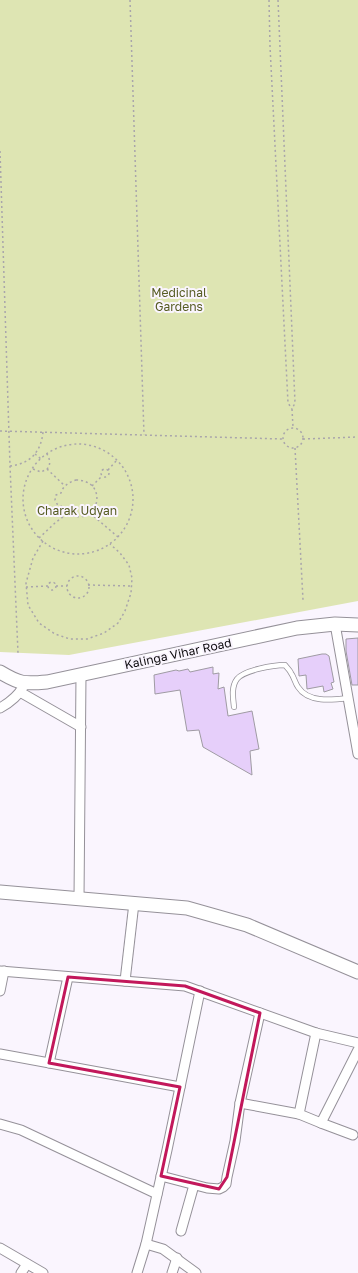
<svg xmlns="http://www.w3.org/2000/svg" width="358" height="1273" viewBox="0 0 358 1273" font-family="'Golos Text',sans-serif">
<rect width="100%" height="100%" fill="#faf5fe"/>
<!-- green -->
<path fill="#dee5b3" d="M0 0H358V601L69 655 0 652Z"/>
<!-- building -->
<g fill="#e6cffa" stroke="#9f9ba3">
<path d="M358 638V685H352L346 651V639Z"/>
<path d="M322 654H326L329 656 334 682 331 683 333 689 324 692 323 686 307 689 306 675 299 676 298 659Z"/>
<path d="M213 667V674L219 673 218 689 224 687 228 716 252 711 259 749 250 751 252 775 203 747 199 730 187 731 180 690 155 694 154 675 176 670 179 671 188 669 190 672Z"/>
</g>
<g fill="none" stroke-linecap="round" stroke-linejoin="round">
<!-- lane casing -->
<g stroke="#959199" stroke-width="6">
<path id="lane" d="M234 707C233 698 231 687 237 679 244 670 274 665 285 665 287 668 290 670 291 673 294 677 295 683 298 687 308 703 332 700 348 698"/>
</g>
<!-- street casing -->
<g stroke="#959199" stroke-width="11">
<g id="street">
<path d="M335 624 358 754"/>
<path d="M20 692 81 727"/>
<path d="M0 708C9 703 18 696 23 687"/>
<path d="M79 899 81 675"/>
<path d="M0 971 185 986 316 1033 358 1043"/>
<path d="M125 981 134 903"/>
<path d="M0 991 4 971"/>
<path d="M260 1013 240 1103 299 1114"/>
<path d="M316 1033 299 1114 321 1123 358 1050"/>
<path d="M0 1054 180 1087"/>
<path d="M49 1063 68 977"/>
<path d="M321 1123 353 1135"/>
<path d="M0 1124 21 1130 157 1194"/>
<path d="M161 1176 207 1188 219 1189 223 1187 226 1184 227 1177 235 1141 240 1103"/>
<path d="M181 1231 194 1185"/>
<path d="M146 1244 163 1249 196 1273"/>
<path d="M0 1248 43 1273"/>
<path d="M21 1273 27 1264"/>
<path d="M137 1273 146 1244 167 1150 200 991"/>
<path d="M172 1273 177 1258"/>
</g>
</g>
<!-- secondary casing -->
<g stroke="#959199" stroke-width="15">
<g id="secondary">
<path d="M0 672C20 684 24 684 47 682L297 628 335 624 358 625"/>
<path d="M0 892 187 908 247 925 358 972"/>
</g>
</g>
<!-- path -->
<g stroke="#a9a5ab" stroke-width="1.5" stroke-dasharray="2 3" stroke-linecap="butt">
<path d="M130 0 144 435"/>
<path d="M269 0 270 46 288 403 292 409"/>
<path d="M278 0 295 403 292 409 293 427"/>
<path d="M0 151 10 466 18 653"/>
<circle cx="293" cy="438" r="10"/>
<path d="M0 431 283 439"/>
<path d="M303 439 358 437"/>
<circle cx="78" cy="499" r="55"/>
<path d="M295 448 303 600"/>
<path d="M35 454 41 459"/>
<path d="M10 466C30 464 41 452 43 432"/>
<circle cx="105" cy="473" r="4"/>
<path d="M33 469 41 472 47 469C51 465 50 459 47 454"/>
<path d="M47 469 65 486"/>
<path d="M108 470 117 460"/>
<path d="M76 480C108 480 100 523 74 516 66 514 64 506 57 504L55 500 56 495 61 493C63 486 69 482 76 480Z"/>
<path d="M92 486 102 476"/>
<path d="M90 513 118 537"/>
<path d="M39 538 55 523 68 513"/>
<path d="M43 541 33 558 26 583 28 605 39 623 55 634 70 639H87L104 633 118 623 125 611 131 593 132 578 129 565 120 553 110 544"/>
<circle cx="78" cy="587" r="11"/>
<circle cx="52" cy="586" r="4"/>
<path d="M88 585 132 586"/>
<path d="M56 586H67"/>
<path d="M26 587 48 586"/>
</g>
<!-- lane -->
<use href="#lane" stroke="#fff" stroke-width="4.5"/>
<!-- street -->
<use href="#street" stroke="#fff" stroke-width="9"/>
<!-- secondary -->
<use href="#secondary" stroke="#fff" stroke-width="13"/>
</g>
<!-- marked area -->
<path fill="none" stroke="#c2185b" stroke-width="3" stroke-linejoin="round" d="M68 977 185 986 260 1013 227 1177 219 1189 161 1176 180 1087 49 1063Z"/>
<g text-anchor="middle" stroke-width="4" stroke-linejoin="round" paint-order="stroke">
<!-- park labels -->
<g font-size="12" fill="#565c22" stroke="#faf5fe">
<text x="179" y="297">Medicinal<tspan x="179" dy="14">Gardens</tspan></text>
<text x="77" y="515">Charak Udyan</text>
</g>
<!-- street labels -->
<g font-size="12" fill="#0e0c0f" stroke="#faf5fe">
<text transform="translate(178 654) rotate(-12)" y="4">Kalinga Vihar Road</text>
</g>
</g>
</svg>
